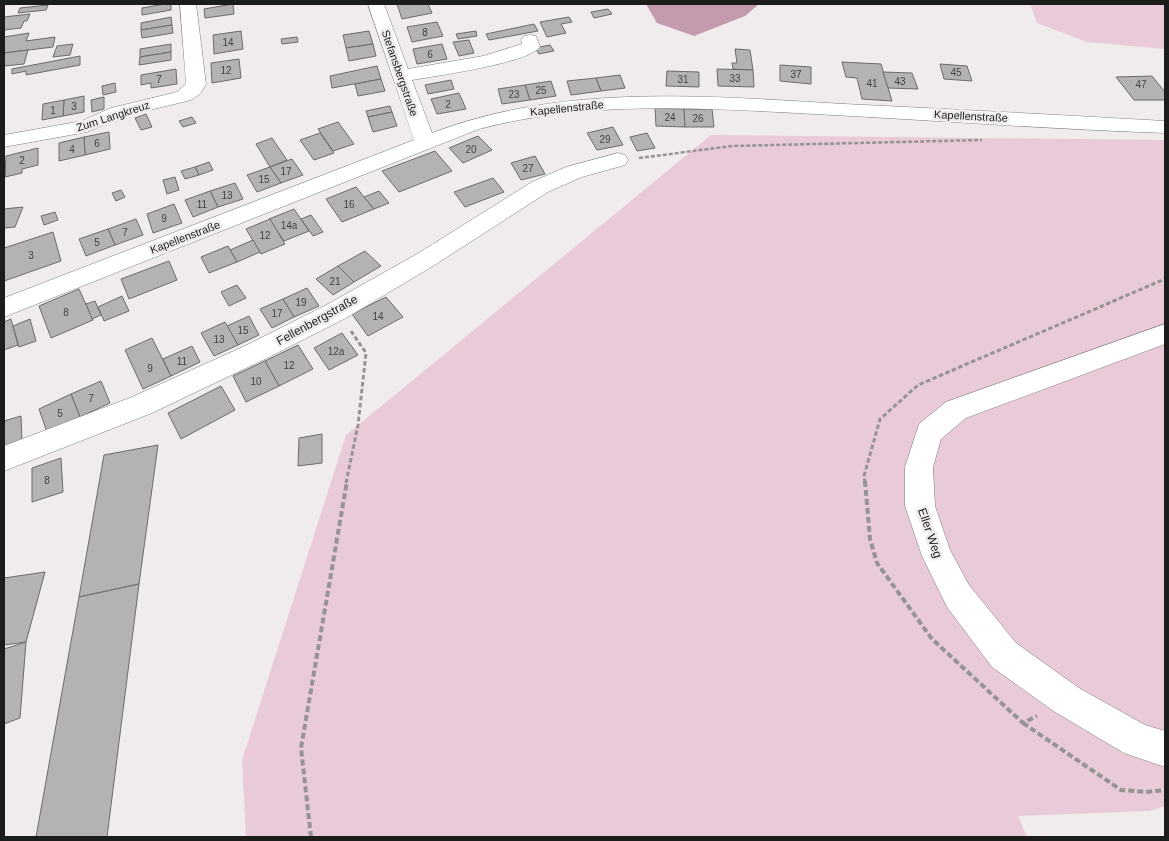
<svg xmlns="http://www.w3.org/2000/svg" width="1169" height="841" viewBox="0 0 1169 841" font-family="Helvetica,sans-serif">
<rect width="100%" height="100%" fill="#f0ecee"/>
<!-- green -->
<g fill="#e9cad8">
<path d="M1030 4H1165V49L1087 42 1037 23Z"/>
<path d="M711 135 1165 140V806L1149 811 1018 816 1027 837H246L242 760 346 435Z"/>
</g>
<!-- forest -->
<path fill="#c49aae" d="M646 4H759L745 16 694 36 657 23Z"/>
<!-- building -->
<g fill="#b5b2b3" stroke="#6d6a6c">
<path d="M165 4H171V10L142 15V8Z"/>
<path d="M233 4 234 14 205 18 204 9Z"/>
<path d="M397 4H428L432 13 402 19Z"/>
<path d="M48 5 46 10 18 13 20 8Z"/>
<path d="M608 9 612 14 594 18 591 12Z"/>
<path d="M30 14 27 21H24L21 28 4 30V17Z"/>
<path d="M171 17 172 25 141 30V23Z"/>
<path d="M569 17 572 22 561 24 566 33 547 37 540 22Z"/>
<path d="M437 22 443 36 412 42 407 27Z"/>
<path d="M534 24 538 31 489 40 486 34Z"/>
<path d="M172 25 173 33 142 38 141 30Z"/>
<path d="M241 31 243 49 214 54 213 35Z"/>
<path d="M369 31 373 44 346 48 343 35Z"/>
<path d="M476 31 477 36 458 39 456 34Z"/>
<path d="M29 33 26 41 55 37 53 47 4 53V37Z"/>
<path d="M297 37 298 42 282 44 281 39Z"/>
<path d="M469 40 474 53 459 56 453 42Z"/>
<path d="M73 44 70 55 53 57 57 46Z"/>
<path d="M171 44V52L140 57V49Z"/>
<path d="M373 44 376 56 349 61 346 48Z"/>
<path d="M442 44 447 59 417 64 413 49Z"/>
<path d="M550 45 554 51 539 54 535 48Z"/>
<path d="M735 49 750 50 753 70 733 69 732 63H737Z"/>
<path d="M28 50 24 64 4 66V53Z"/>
<path d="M171 52V60L139 65 140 57Z"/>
<path d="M80 56V65L26 75V71L12 74V69Z"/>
<path d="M239 59 241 78 212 83 211 63Z"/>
<path d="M842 62 881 64 892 101 862 99 857 78 846 77Z"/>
<path d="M940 64 967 66 972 81 944 79Z"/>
<path d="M780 65 811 67V84L780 81Z"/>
<path d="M377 66 381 79 332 88 330 76Z"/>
<path d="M176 69 177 84 151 88V83L141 85V75Z"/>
<path d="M717 69 753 70 754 87 718 86Z"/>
<path d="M667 71 699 72V87L666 86Z"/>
<path d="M883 72 912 73 918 89 888 88Z"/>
<path d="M620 75 625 88 601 91 596 78Z"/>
<path d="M1152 76 1165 92V100H1134L1116 77Z"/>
<path d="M596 78 601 91 571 95 567 81Z"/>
<path d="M381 79 385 91 358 96 355 84Z"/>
<path d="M451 80 454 89 428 94 425 85Z"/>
<path d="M551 81 556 96 530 100 525 85Z"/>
<path d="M115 83 116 92 103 95 102 86Z"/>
<path d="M525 85 530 100 502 104 498 89Z"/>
<path d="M459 93 466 109 437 114 431 99Z"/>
<path d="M84 96V112L63 116 64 100Z"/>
<path d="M104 97V109L92 112 91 100Z"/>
<path d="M64 100 63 116 42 120 43 104Z"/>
<path d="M390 106 392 112 368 117 366 111Z"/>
<path d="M655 108 684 109 685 127 656 126Z"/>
<path d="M684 109H712L714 127H685Z"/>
<path d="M392 112 397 126 373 132 368 117Z"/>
<path d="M146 114 152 127 141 130 135 118Z"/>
<path d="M192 117 196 123 183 127 179 121Z"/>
<path d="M338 122 354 144 333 151 318 129Z"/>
<path d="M613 127 623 145 597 150 587 133Z"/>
<path d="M109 132 110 149 85 155 84 137Z"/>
<path d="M320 133 334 153 314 160 300 140Z"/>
<path d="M647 133 655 148 637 151 630 137Z"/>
<path d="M478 136 492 150 463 163 449 148Z"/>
<path d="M84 137 85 155 59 161V143Z"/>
<path d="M272 138 287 160 270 167 256 144Z"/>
<path d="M38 148V165L22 169V173L5 177 6 156Z"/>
<path d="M435 151 452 171 399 192 382 171Z"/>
<path d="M535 156 545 174 521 180 511 163Z"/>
<path d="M292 159 303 175 281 183 270 167Z"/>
<path d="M209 162 213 170 199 175 195 167Z"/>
<path d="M195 167 199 175 185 179 181 171Z"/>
<path d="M270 167 281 183 257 192 247 175Z"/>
<path d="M175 177 179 190 167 194 163 180Z"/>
<path d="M493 178 504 192 465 207 454 192Z"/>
<path d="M235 183 243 199 218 207 210 191Z"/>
<path d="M356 187 374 209 342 222 326 199Z"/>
<path d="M121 190 125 197 116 201 112 193Z"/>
<path d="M210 191 218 207 193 217 185 200Z"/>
<path d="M379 191 389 203 374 209 364 197Z"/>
<path d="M174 204 182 223 153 233 147 214Z"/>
<path d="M23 207 15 227 4 228V209Z"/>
<path d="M294 209 309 231 284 241 269 219Z"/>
<path d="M55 212 58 220 44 225 41 216Z"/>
<path d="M311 215 323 232 313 236 301 219Z"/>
<path d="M136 219 143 235 115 245 108 229Z"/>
<path d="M270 219 285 244 261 254 246 229Z"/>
<path d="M108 229 115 245 86 256 79 239Z"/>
<path d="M53 232 61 261 4 281V248Z"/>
<path d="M253 240 260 252 237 262 230 250Z"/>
<path d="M228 246 237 262 209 273 201 257Z"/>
<path d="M365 251 381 266 354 282 338 266Z"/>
<path d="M169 261 177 280 129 299 121 279Z"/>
<path d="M338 266 354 282 333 295 316 279Z"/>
<path d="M237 285 246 298 229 306 221 292Z"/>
<path d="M307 288 319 306 294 317 283 299Z"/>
<path d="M79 289 93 320 51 338 39 306Z"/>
<path d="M122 296 129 311 104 321 98 307Z"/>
<path d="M386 297 403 317 368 336 352 314Z"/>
<path d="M283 299 294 317 272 328 260 309Z"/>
<path d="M95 301 101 315 92 319 86 304Z"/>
<path d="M249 316 259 335 238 345 227 326Z"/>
<path d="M11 319 18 345 4 350V322Z"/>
<path d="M30 319 36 341 19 347 13 326Z"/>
<path d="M225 322 238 345 214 356 201 333Z"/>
<path d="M342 333 358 355 329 370 314 348Z"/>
<path d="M152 338 171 376 143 389 125 350Z"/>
<path d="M298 345 313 369 279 386 265 361Z"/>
<path d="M192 346 200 362 171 376 163 359Z"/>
<path d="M265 361 279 386 246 402 233 376Z"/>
<path d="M101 381 110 403 80 417 71 394Z"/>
<path d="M221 386 235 410 181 439 168 413Z"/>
<path d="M71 394 80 417 47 432 39 409Z"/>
<path d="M21 416 22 442 4 448V421Z"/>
<path d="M322 434V463L298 466 299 438Z"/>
<path d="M158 445 139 584 79 597 104 455Z"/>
<path d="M61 458 63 492 32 502V468Z"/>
<path d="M45 572 26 642 4 645V578Z"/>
<path d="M139 584 107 837H36L79 597Z"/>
<path d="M26 642 20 718 4 724V649Z"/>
</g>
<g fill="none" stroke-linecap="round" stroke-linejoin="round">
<!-- minor casing -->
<g stroke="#7f7c7d" stroke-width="1">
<g id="minor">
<path d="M180 4H196L206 84 200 94 191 100 125 116 87 132 4 147V135L82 121 111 108 177 92 186 84Z"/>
<path d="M368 4H384L408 69 483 56 522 44 521 40 524 36 530 35 536 36 540 47C529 63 435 76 412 80L432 133C563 83 706 96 844 104 951 109 1058 115 1165 121V133C1048 129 931 120 814 114 702 108 589 100 479 129L4 317V298L414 140Z"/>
<path d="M618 153 625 155 628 160 625 165 582 177 548 192 433 266 346 318 265 359 152 413 4 471V446L132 397 247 345 328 304 417 254 532 182 566 167Z"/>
<path d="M1165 324V344L966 418 941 439 933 467 935 506 950 550 969 585 1016 643 1079 688 1145 725 1165 731V767L1124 753 1055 712 992 667 947 607 922 556 905 506V467L919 424 946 402Z"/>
</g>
</g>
<!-- path-far2 -->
<path stroke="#969395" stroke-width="2.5" stroke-dasharray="4 2" stroke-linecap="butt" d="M639 158 732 146 982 140"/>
<!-- path-far1 -->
<g stroke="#969395" stroke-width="3" stroke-dasharray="4.5 2.5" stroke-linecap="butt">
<path d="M346 483 358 425 366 353 351 331"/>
<path d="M865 483 864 476 880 419 918 385 1165 279"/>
</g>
<!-- path -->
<g stroke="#969395" stroke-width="4" stroke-dasharray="6 3" stroke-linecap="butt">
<path d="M865 481 870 539 877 563 932 639 1023 723 1037 716"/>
<path d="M1023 723 1121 790 1146 792 1165 790"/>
<path d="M311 837 301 748 347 481"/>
</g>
<!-- minor -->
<use href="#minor" fill="#fff" fill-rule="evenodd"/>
</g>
<g text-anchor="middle" stroke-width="5" stroke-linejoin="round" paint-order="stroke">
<!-- number labels -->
<g font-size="10" fill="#434242">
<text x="425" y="36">8</text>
<text x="228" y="46">14</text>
<text x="430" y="58">6</text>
<text x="226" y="74">12</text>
<text x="956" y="76">45</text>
<text x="796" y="78">37</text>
<text x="735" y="82">33</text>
<text x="159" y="83">7</text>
<text x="683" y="83">31</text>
<text x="900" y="85">43</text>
<text x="872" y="87">41</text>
<text x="1141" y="88">47</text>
<text x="541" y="94">25</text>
<text x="514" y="98">23</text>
<text x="448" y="108">2</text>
<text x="74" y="110">3</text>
<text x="53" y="114">1</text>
<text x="670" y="121">24</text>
<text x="698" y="122">26</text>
<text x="605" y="143">29</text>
<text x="97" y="147">6</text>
<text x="72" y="153">4</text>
<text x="471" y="153">20</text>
<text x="22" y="164">2</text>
<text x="528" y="172">27</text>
<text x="286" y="175">17</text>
<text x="264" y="183">15</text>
<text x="227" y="199">13</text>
<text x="202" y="208">11</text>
<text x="349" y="208">16</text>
<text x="164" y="222">9</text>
<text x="289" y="229">14a</text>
<text x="125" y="236">7</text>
<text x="265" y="239">12</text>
<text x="97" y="246">5</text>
<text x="31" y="259">3</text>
<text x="335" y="285">21</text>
<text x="301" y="306">19</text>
<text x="66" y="316">8</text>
<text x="277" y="317">17</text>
<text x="378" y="320">14</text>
<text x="243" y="334">15</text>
<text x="219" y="343">13</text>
<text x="336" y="355">12a</text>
<text x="182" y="365">11</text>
<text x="289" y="369">12</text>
<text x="150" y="372">9</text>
<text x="256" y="385">10</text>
<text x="91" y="402">7</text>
<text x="60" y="417">5</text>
<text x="47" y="484">8</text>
</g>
<!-- far-street labels -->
<g font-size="11" fill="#1d1c1d" stroke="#f0ecee">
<text transform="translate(400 73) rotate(71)" y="4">Stefansbergstraße</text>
<text transform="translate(567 108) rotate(-6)" y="4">Kapellenstraße</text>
<text transform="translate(113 116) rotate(-18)" y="4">Zum Langkreuz</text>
<text transform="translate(971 116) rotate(3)" y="4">Kapellenstraße</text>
<text transform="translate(185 237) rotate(-21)" y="4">Kapellenstraße</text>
</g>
<!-- street labels -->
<g font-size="12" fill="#1d1c1d" stroke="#f0ecee">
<text transform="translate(317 320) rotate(-29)" y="4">Fellenbergstraße</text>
<text transform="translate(930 533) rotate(71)" y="4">Eller Weg</text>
</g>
</g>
<!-- border -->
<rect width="1169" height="841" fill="none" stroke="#1d1c1d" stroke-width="10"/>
</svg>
